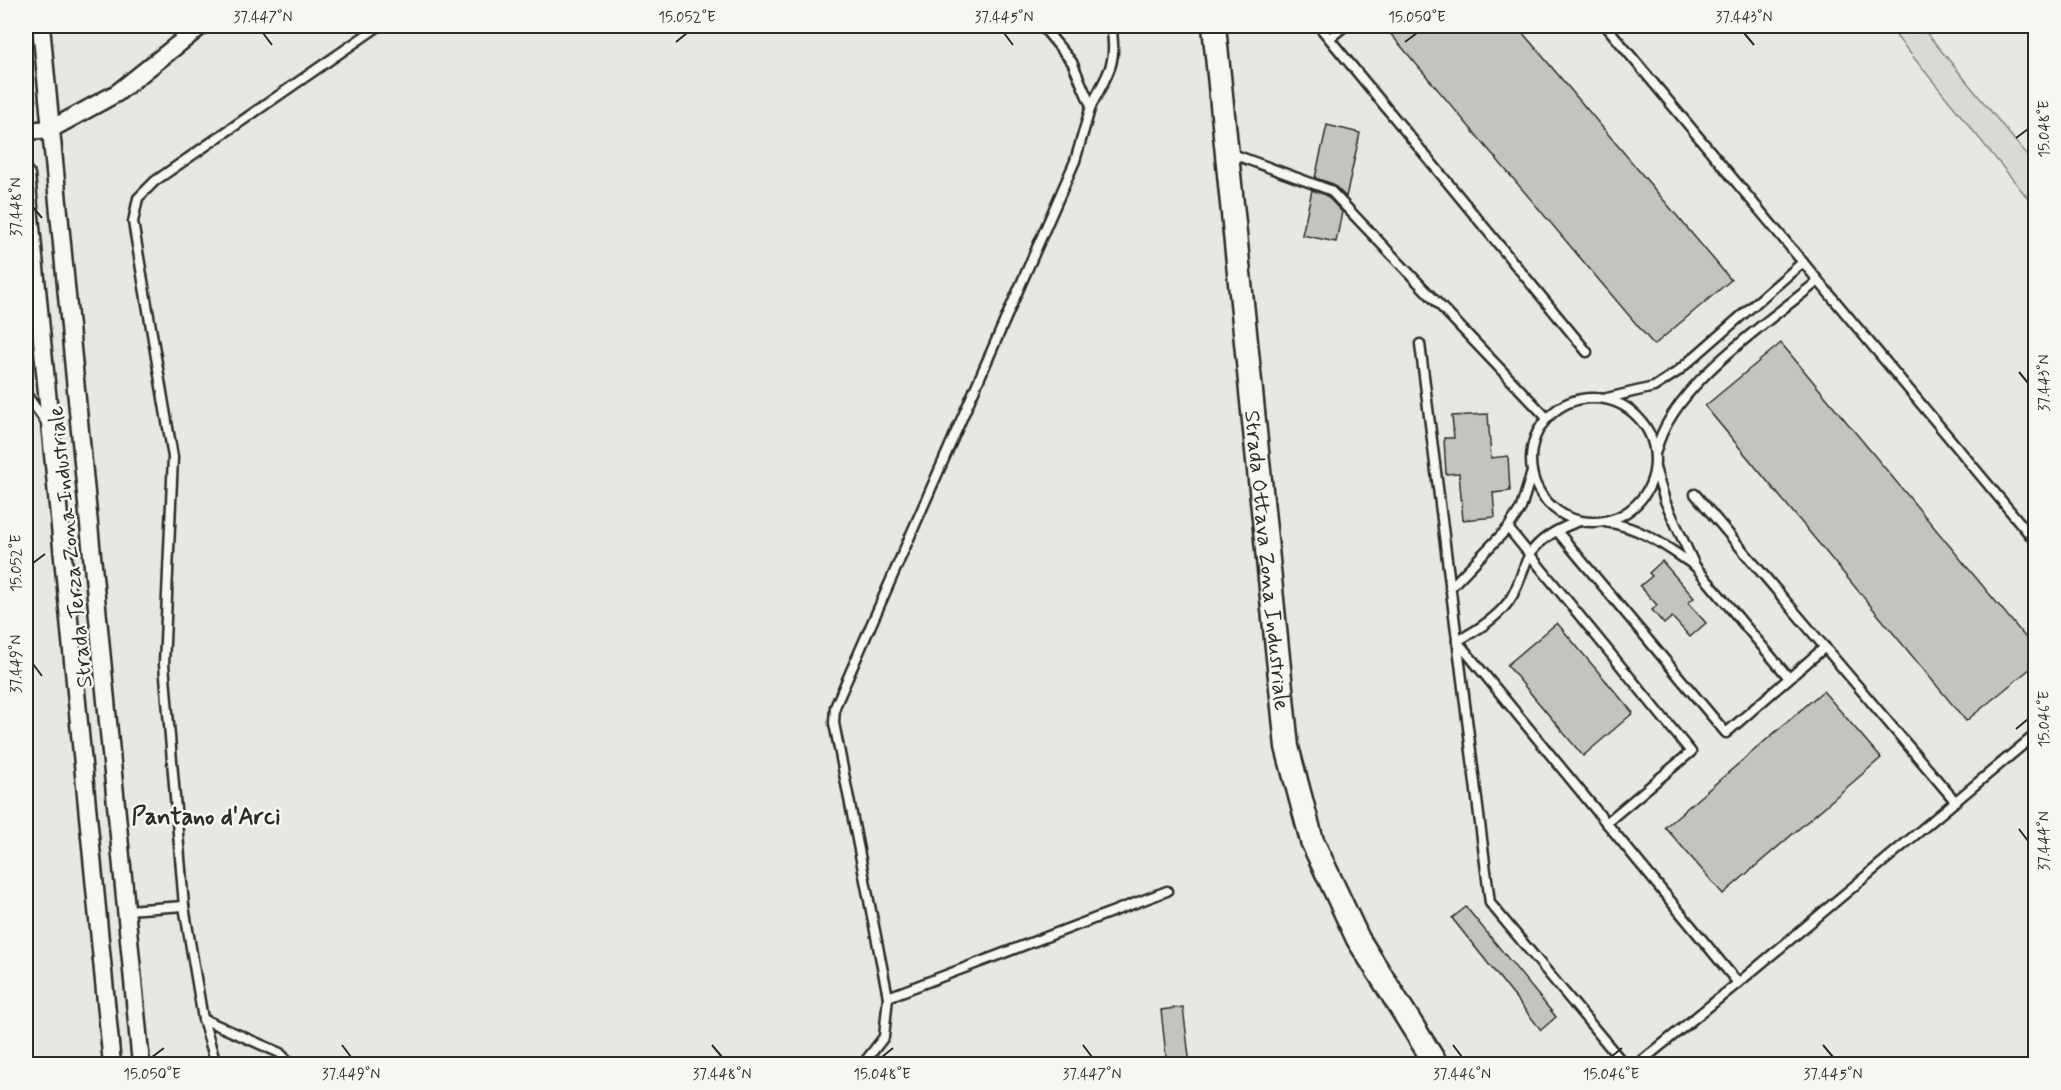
<svg xmlns="http://www.w3.org/2000/svg" width="2061" height="1090" viewBox="0 0 2061 1090" font-family="Mynerve,sans-serif">
<rect width="100%" height="100%" fill="#f6f6f2"/>
<filter id="ink" filterUnits="userSpaceOnUse"><feTurbulence type="fractalNoise" baseFrequency=".0167" numOctaves="2"/><feDisplacementMap in="SourceGraphic" scale="12" xChannelSelector="R" yChannelSelector="G"/><feConvolveMatrix kernelMatrix="1 2 1 2 8 2 1 2 1" color-interpolation-filters="sRGB"/></filter>
<g filter="url(#ink)">
<!-- built -->
<rect fill="#e7e7e3" x="26" y="26" width="2009" height="1038"/>
<!-- green -->
<path fill="#d9d9d5" stroke="#828280" stroke-width="1.5" d="M1888 26H1921L2035 165V207Z"/>
<!-- building -->
<g fill="#c3c3c0" stroke="#2b2b2b" stroke-width="1.5">
<path d="M1384 26H1517L1731 280 1654 345Z"/>
<path d="M1327 125 1360 133 1346 197 1333 184 1315 178Z"/>
<path d="M1312 190 1326 195 1342 212 1336 242 1302 235Z"/>
<path d="M1781 343 2036 650V664L1966 721 1705 406Z"/>
<path d="M1488 414 1491 458 1508 456 1510 491 1493 493 1495 517 1463 520 1459 473 1446 474 1444 438H1454L1452 416Z"/>
<path d="M1662 561 1694 598 1688 603 1706 623 1690 637 1672 617 1664 624 1652 610 1657 605 1640 586 1652 576 1649 573Z"/>
<path d="M1557 623 1633 713 1583 756 1507 665Z"/>
<path d="M1823 691 1881 758 1723 894 1665 827Z"/>
<path d="M1466 907 1556 1017 1541 1030 1452 918Z"/>
<path d="M1183 1007 1190 1065H1167L1161 1010Z"/>
</g>
<g fill="none" stroke-linecap="round" stroke-linejoin="round">
<!-- service casing -->
<g stroke="#2b2b2b" stroke-width="13">
<g id="service">
<path d="M1042 26 1072 62 1091 106C1108 73 1118 64 1111 26"/>
<path d="M1319 26 1587 352"/>
<path d="M1606 26 2036 542"/>
<path d="M1330 38 1345 26"/>
<path d="M1230 153 1330 190 1547 418"/>
<path d="M1420 344 1490 903 1624 1064"/>
<path d="M26 394 48 425"/>
<path d="M1607 398 1654 387 1677 372 1803 262"/>
<circle cx="1593" cy="460" r="62"/>
<path d="M1656 451C1672 385 1766 324 1818 281"/>
<path d="M1655 468 1665 501 1695 566 1789 678"/>
<path d="M1695 494 1955 801"/>
<path d="M1605 522C1642 527 1665 546 1695 566"/>
<path d="M1508 528 1691 752 1606 823"/>
<path d="M1557 531 1726 733 1825 647"/>
<path d="M1450 588 1508 528 1521 508 1532 472"/>
<path d="M1457 641 1738 983 1638 1064"/>
<path d="M1457 641C1476 631 1496 619 1509 601 1520 586 1522 568 1530 554 1541 537 1562 527 1580 521"/>
<path d="M127 910 184 906"/>
<path d="M1738 983 2036 734"/>
<path d="M888 997 1167 891"/>
<path d="M203 1019 280 1053 291 1064"/>
<path d="M216 1064 203 1019 184 906 164 664 173 457 133 222 138 198 155 181 379 26"/>
<path d="M863 1064 884 1037 888 997 834 723 835 707 1075 161 1091 106"/>
</g>
</g>
<!-- minor casing -->
<g stroke="#2b2b2b" stroke-width="21">
<g id="minor">
<path d="M41 26 141 1064"/>
<path d="M26 131 51 129 117 93 201 26"/>
<path d="M26 175 112 1064"/>
</g>
</g>
<!-- secondary casing -->
<g stroke="#2b2b2b" stroke-width="27">
<g id="secondary">
<path id="s1" d="M1214 26 1287 747 1312 841 1358 939 1436 1064"/>
</g>
</g>
<!-- service -->
<use href="#service" stroke="#f6f6f2" stroke-width="8"/>
<!-- minor -->
<use href="#minor" stroke="#f6f6f2" stroke-width="16"/>
<!-- secondary -->
<use href="#secondary" stroke="#f6f6f2" stroke-width="22"/>
</g>
</g>
<!-- ticks -->
<path fill="none" stroke="#2b2b2b" stroke-width="2" d="M263 33 272 45M1004 33 1013 45M1744 33 1754 45M676 42 687 33M1405 42 1417 33M2016 138 2028 129M33 207 42 218M2019 372 2028 383M33 563 45 554M33 664 42 676M2016 729 2028 719M2019 829 2028 841M342 1045 351 1057M712 1045 722 1057M1083 1045 1092 1057M1453 1045 1462 1057M1823 1045 1833 1057M152 1057 164 1048M882 1057 893 1048M1611 1057 1622 1048"/>
<g text-anchor="middle" stroke-width="5" stroke-linejoin="round" paint-order="stroke">
<!-- street labels -->
<g font-size="22" fill="#2b2b2b" stroke="#f6f6f2">
<text transform="translate(69 547) rotate(-96)" y="8">Strada Terza Zona Industriale</text>
<text dy="8" stroke="none"><textPath href="#s1" startOffset="537">Strada Ottava Zona Industriale</textPath></text>
</g>
<!-- neighbourhood labels -->
<g font-size="24" font-weight="bold" fill="#2b2b2b" stroke="#f6f6f2">
<text x="206" y="824">Pantano d'Arci</text>
</g>
</g>
<!-- margin -->
<rect width="2061" height="1090" fill="none" stroke="#f6f6f2" stroke-width="66"/>
<rect x="33" y="33" width="1995" height="1024" fill="none" stroke="#2b2b2b" stroke-width="2"/>
<g font-size="15" text-anchor="middle" fill="#2b2b2b">
<text x="263" y="22">37.447°N</text>
<text x="687" y="22">15.052°E</text>
<text x="1004" y="22">37.445°N</text>
<text x="1417" y="22">15.050°E</text>
<text x="1744" y="22">37.443°N</text>
<text transform="translate(2044 129) rotate(-90)" y="5">15.048°E</text>
<text transform="translate(16 207) rotate(-90)" y="5">37.448°N</text>
<text transform="translate(2044 383) rotate(-90)" y="5">37.443°N</text>
<text transform="translate(16 563) rotate(-90)" y="5">15.052°E</text>
<text transform="translate(16 664) rotate(-90)" y="5">37.449°N</text>
<text transform="translate(2044 719) rotate(-90)" y="5">15.046°E</text>
<text transform="translate(2044 841) rotate(-90)" y="5">37.444°N</text>
<text x="152" y="1079">15.050°E</text>
<text x="351" y="1079">37.449°N</text>
<text x="722" y="1079">37.448°N</text>
<text x="882" y="1079">15.048°E</text>
<text x="1092" y="1079">37.447°N</text>
<text x="1462" y="1079">37.446°N</text>
<text x="1611" y="1079">15.046°E</text>
<text x="1833" y="1079">37.445°N</text>
</g>
</svg>
